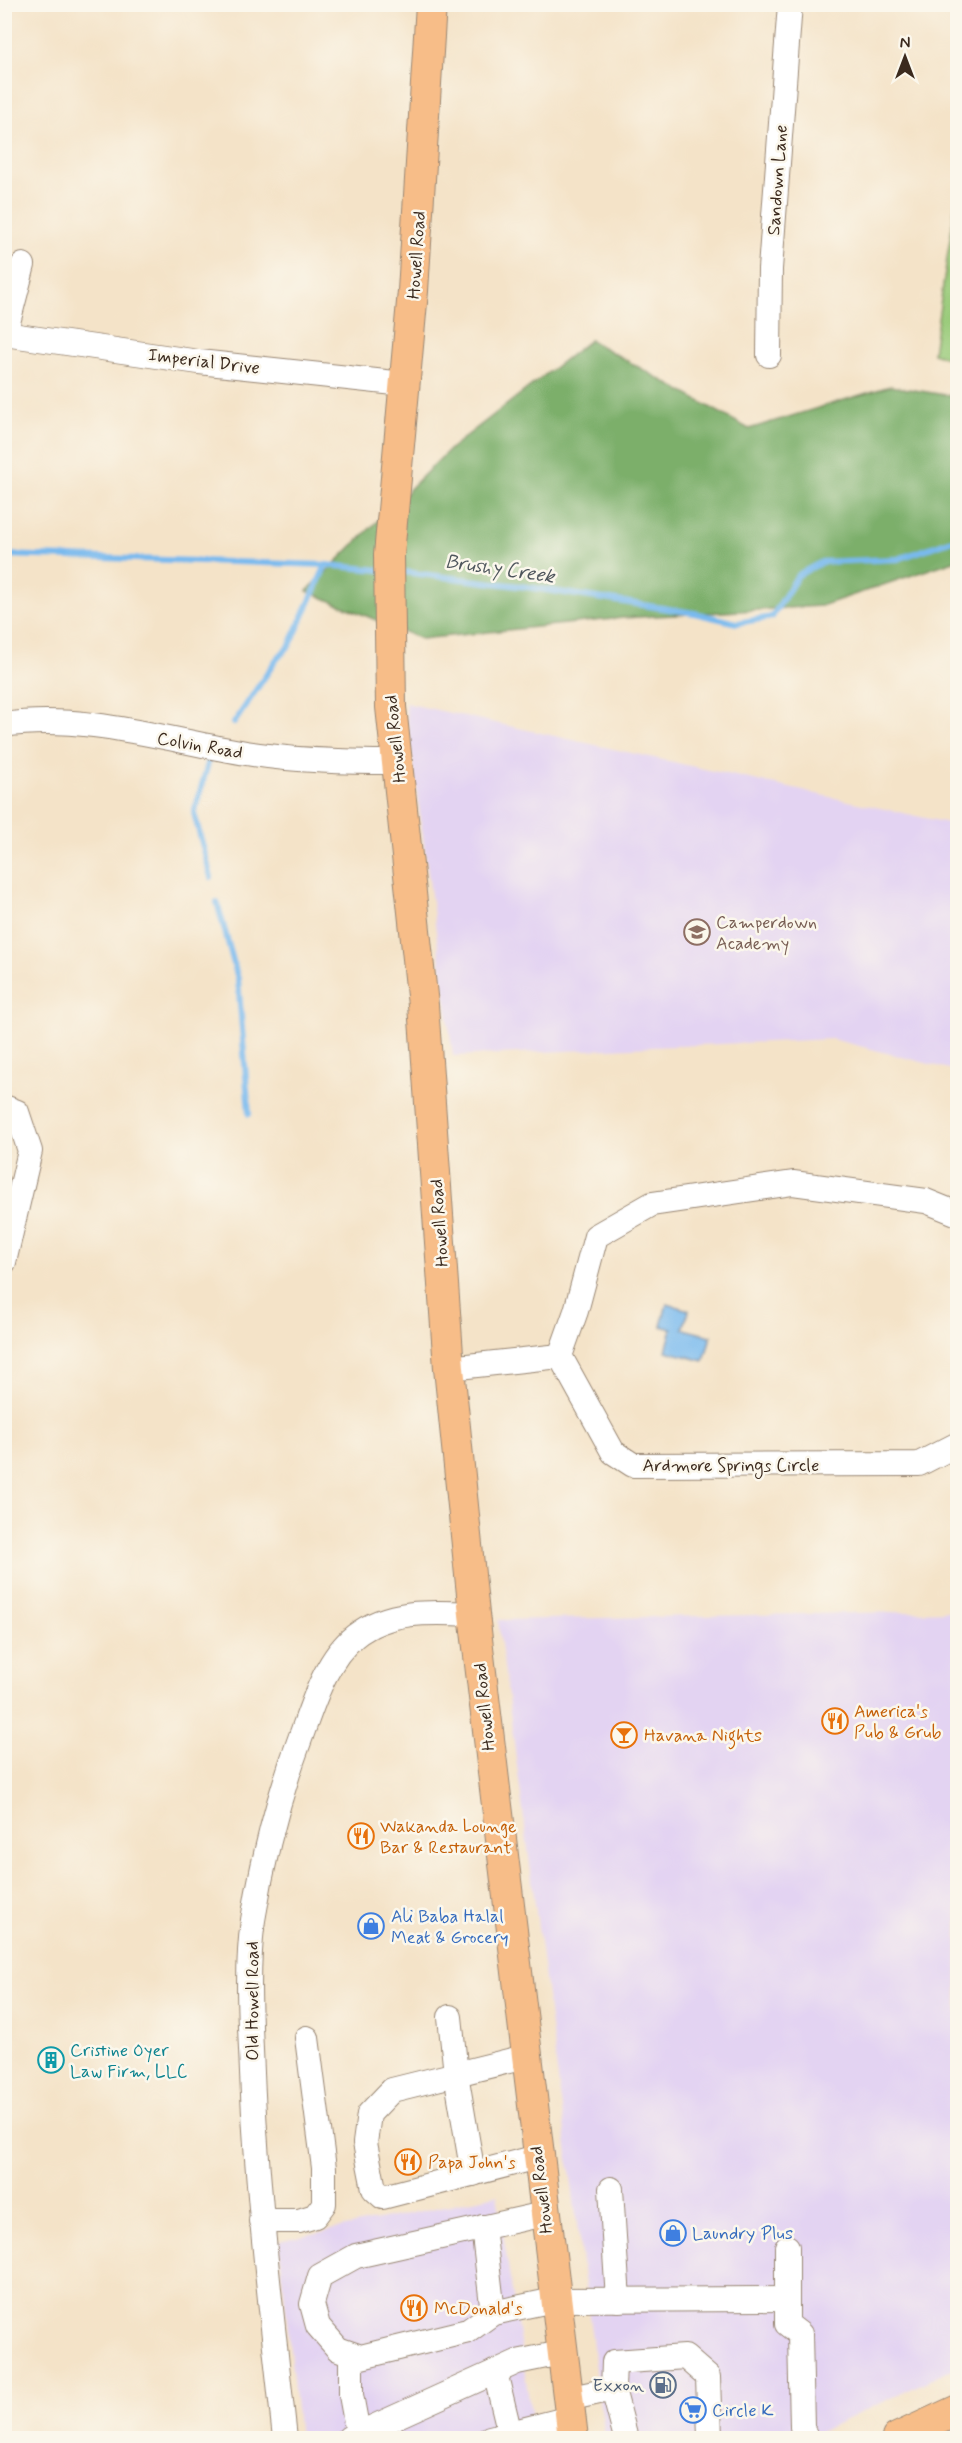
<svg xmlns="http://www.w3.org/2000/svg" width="962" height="2443" viewBox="0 0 962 2443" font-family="Mynerve,sans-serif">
<rect width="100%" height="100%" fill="#fbf7ec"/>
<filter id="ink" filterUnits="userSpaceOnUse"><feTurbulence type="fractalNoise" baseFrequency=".0167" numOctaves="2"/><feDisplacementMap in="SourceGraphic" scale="12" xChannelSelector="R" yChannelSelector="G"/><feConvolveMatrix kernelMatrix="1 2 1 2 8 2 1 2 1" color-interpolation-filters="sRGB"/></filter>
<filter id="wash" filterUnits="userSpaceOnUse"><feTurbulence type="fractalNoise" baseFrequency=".008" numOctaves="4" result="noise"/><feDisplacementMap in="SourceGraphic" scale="24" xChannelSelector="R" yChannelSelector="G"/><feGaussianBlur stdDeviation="1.35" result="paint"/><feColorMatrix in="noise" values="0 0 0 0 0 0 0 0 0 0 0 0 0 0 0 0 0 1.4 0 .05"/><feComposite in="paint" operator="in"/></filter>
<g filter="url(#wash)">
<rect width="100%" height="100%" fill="#f4e3c8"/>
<!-- built -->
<g fill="#e3d3f2">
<path d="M405 703 957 825V1071L832 1039 453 1056Z"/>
<path d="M957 1611V2367L807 2438H605L498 1620Z"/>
<path d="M497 2195 535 2438H299L279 2241Z"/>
</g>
<!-- green -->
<path fill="#9acb7a" stroke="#6a7a4c" stroke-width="1.5" d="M957 192V361L933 353Z"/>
<!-- forest -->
<path fill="#7baf6a" stroke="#5b6c44" stroke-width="1.5" d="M590 340 749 429 890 386 957 397V560L821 606 623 618 421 639 307 591 451 448Z"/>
<!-- water -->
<path fill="#79baee" stroke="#5a7286" stroke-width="1.5" d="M667 1304 689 1310 683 1329 711 1336 704 1361 666 1351 672 1329 661 1326Z"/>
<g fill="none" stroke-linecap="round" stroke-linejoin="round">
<!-- stream -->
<g stroke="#79baee" stroke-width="6">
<path d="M4 555 326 565 380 570"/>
<path d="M396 571 527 587 694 613 737 623 772 617 798 575 822 562 898 559 958 538"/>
<path d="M234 723 276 660 290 645 326 565"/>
<path d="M209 760 194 813 211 877"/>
<path d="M217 902 238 979 249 1114"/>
</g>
</g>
</g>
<g filter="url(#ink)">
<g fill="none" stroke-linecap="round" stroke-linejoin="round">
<!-- minor casing -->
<g stroke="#988673" stroke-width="26">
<g id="minor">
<path d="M4 334 199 362 404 384"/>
<path d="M5 334 23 265"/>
<path d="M769 355 770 269 790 4"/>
<path d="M4 725C84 713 167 740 246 753 296 761 347 762 397 762"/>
<path d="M4 1107 17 1112 30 1151 4 1262"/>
<path d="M958 1214 926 1201 793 1183 652 1204 596 1236 576 1311 560 1356 613 1452 633 1465 919 1464 958 1444"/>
<path d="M449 1368 560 1356"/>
<path d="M450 2017 456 2074 473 2174"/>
<path d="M525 2057 392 2090 369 2114 365 2143 374 2189 383 2197 537 2157"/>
<path d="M611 2189 618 2300"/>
<path d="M544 2214 356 2256 320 2276 312 2304 318 2326 338 2349 361 2357 468 2331 493 2313 554 2300 787 2299"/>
<path d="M261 2221H299L315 2216 324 2204V2168L307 2038"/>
<path d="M483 2227 493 2313"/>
<path d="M787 2247V2324L800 2334 802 2427 806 2438"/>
<path d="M351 2354V2395L359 2438"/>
<path d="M495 2372 511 2438"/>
<path d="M567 2399 613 2389"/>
<path d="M285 2438C272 2317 257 2195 252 2073 250 2022 246 1971 253 1920 263 1858 279 1795 301 1736 313 1703 326 1659 355 1636 389 1609 432 1612 474 1614"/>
<path d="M349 2438 517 2362 561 2353"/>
<path d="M490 2438 570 2418"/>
<path d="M626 2438 613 2389 614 2362 685 2357 708 2377 710 2438"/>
</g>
</g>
<!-- major casing -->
<g stroke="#988673" stroke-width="32">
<g id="major">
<path d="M431 4 413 291 389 555 391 707 423 1005 449 1368 474 1614 573 2438"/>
<path d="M897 2438 958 2410"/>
</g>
</g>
<!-- minor -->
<use href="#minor" stroke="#fff" stroke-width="24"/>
<!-- major -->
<use href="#major" stroke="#f7bd88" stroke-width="30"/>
</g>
</g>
<!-- icons -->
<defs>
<g id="school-ring" transform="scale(1.35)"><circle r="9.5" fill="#fbf7ec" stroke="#8d6e63" stroke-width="1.5"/><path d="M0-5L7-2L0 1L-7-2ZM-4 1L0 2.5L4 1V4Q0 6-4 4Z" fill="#8d6e63"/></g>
<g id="restaurant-ring" transform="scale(1.35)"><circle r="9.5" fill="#fbf7ec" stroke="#e8710a" stroke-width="1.5"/><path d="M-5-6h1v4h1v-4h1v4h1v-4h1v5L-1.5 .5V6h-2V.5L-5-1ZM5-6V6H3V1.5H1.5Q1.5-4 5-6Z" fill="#e8710a"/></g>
<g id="bar-ring" transform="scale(1.35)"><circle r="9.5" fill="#fbf7ec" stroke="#e8710a" stroke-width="1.5"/><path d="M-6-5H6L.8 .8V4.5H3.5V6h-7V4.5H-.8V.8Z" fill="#e8710a"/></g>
<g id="shop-ring" transform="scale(1.35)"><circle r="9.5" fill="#fbf7ec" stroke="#3f7fe0" stroke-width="1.5"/><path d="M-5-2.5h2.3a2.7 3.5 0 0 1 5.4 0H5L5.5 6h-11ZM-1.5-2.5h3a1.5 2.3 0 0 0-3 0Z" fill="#3f7fe0"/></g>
<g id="building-ring" transform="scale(1.35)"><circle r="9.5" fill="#fbf7ec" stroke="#0f9aa8" stroke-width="1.5"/><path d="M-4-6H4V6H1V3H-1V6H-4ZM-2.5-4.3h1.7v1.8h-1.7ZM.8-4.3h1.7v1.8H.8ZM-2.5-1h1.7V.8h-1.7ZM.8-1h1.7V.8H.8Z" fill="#0f9aa8"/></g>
<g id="fuel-ring" transform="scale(1.35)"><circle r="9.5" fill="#fbf7ec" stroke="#5c6f8a" stroke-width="1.5"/><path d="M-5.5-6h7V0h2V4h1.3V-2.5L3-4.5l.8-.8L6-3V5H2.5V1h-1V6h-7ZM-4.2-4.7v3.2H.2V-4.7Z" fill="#5c6f8a"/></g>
<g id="supermarket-ring" transform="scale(1.35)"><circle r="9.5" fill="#fbf7ec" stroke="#3f7fe0" stroke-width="1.5"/><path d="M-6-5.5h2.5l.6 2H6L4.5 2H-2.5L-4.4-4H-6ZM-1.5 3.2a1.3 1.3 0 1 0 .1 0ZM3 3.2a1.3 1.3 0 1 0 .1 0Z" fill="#3f7fe0"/></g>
</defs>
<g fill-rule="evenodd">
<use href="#school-ring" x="697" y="932"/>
<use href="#restaurant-ring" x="835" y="1721"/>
<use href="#bar-ring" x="624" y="1735"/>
<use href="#restaurant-ring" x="361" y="1836"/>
<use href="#shop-ring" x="371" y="1926"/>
<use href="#building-ring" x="51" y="2060"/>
<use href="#restaurant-ring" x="408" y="2162"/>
<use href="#shop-ring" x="673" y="2233"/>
<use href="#restaurant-ring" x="414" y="2308"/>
<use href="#fuel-ring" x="663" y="2385"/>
<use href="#supermarket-ring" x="693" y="2410"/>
</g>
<g text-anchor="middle" stroke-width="5" stroke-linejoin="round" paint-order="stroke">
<!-- street labels -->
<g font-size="18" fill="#3b2a1e" stroke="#fbf7ec">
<text transform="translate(777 180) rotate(-86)" y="6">Sandown Lane</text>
<text transform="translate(416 255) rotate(-86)" y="6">Howell Road</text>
<text transform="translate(204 361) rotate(7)" y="6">Imperial Drive</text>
<text transform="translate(395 739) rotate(-96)" y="6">Howell Road</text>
<text transform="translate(200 745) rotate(10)" y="6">Colvin Road</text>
<text transform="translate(439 1223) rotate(-94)" y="6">Howell Road</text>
<text x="731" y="1471">Ardmore Springs Circle</text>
<text transform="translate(484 1707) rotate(-96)" y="6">Howell Road</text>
<text transform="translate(252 2001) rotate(-90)" y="6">Old Howell Road</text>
<text transform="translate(541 2190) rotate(-97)" y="6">Howell Road</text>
</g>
<!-- education labels -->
<g font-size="18" fill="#785e54" stroke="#fbf7ec" text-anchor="start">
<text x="716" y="928">Camperdown<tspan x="716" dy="21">Academy</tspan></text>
</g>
<!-- food labels -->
<g font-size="18" fill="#c56008" stroke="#fbf7ec" text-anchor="start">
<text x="854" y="1717">America's<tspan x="854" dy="21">Pub &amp; Grub</tspan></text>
<text x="644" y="1741">Havana Nights</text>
<text x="380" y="1832">Wakanda Lounge<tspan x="380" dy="21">Bar &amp; Restaurant</tspan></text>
<text x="428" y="2168">Papa John's</text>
<text x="434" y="2314">McDonald's</text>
</g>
<!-- shop labels -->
<g font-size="18" fill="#366cbe" stroke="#fbf7ec" text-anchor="start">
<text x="391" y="1922">Ali Baba Halal<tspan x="391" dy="21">Meat &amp; Grocery</tspan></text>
<text x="692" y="2239">Laundry Plus</text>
<text x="712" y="2416">Circle K</text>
</g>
<!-- culture labels -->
<g font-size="18" fill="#0d838f" stroke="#fbf7ec" text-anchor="start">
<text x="70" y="2056">Cristine Oyer<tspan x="70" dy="21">Law Firm, LLC</tspan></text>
</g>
<!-- service labels -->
<g font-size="18" fill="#4e5e75" stroke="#fbf7ec" text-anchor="end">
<text x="644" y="2391">Exxon</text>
</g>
<!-- water labels -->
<g font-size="20" font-style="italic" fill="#4e555c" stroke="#fbf7ec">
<text transform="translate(500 568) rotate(8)" y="7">Brushy Creek</text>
</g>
</g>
<!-- margin -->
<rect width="962" height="2443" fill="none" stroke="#fbf7ec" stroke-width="24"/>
<!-- north arrow -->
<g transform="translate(905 57)" stroke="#fbf7ec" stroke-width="4.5" paint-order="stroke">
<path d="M0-4.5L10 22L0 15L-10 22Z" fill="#3b2a1e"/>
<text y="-9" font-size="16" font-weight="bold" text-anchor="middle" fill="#3b2a1e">N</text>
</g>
</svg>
